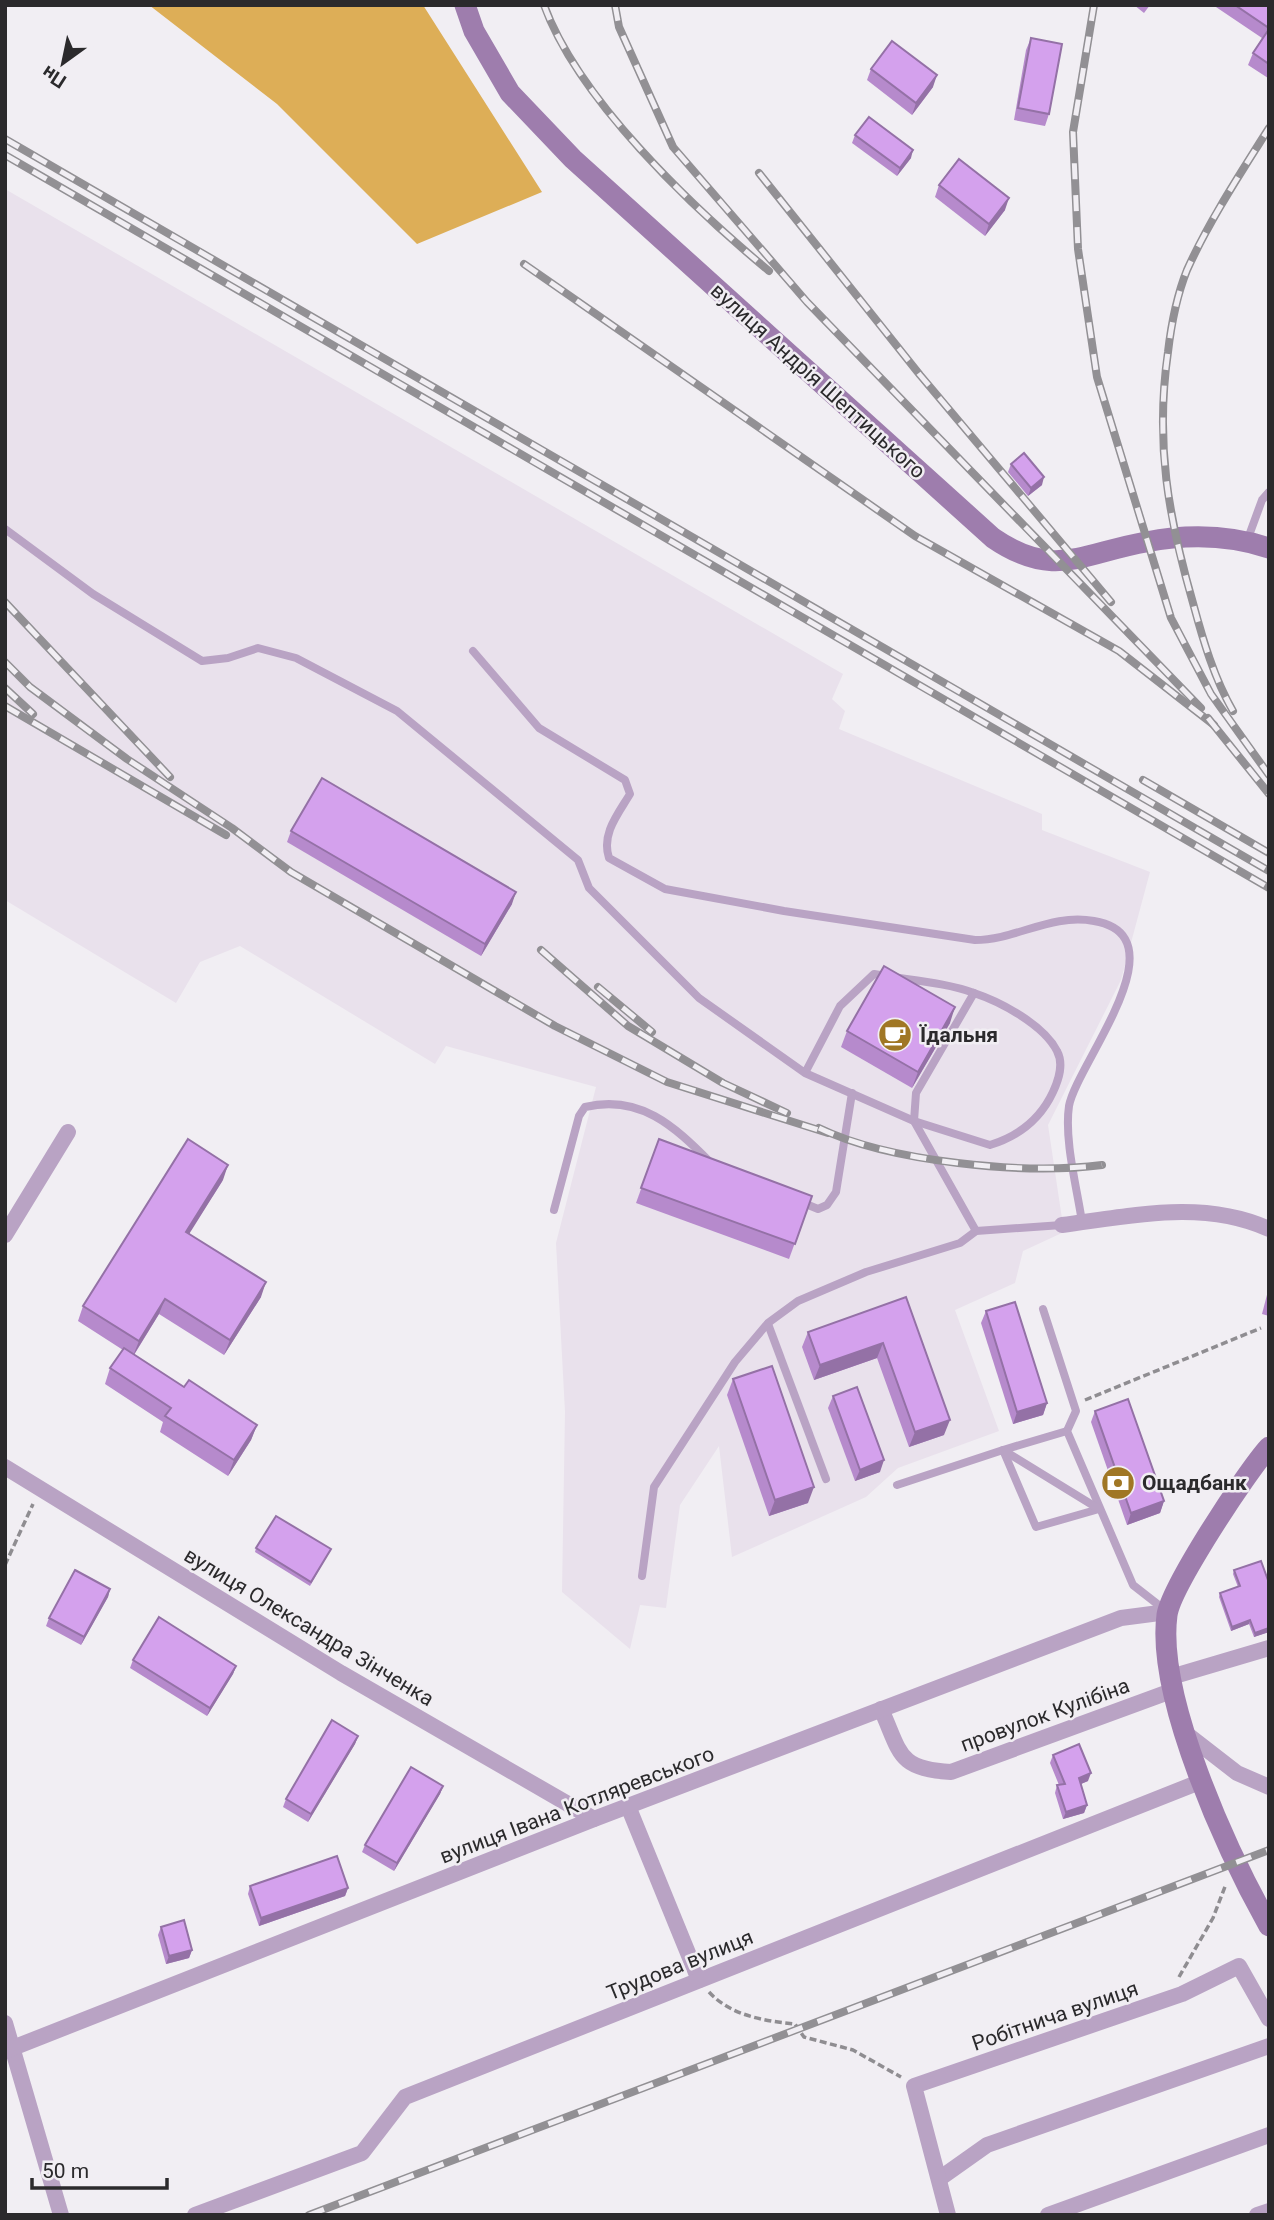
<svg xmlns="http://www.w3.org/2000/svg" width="1274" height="2220" viewBox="0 0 1274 2220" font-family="Roboto,sans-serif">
<rect width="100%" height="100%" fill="#f1eef3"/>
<!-- built -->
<path fill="#e9e1ec" d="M5 189 843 674 832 699 845 711 839 729 1042 814V830L1150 872 1121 980 1048 1125 1064 1232 1023 1251 1015 1283 955 1310 999 1431 898 1468 866 1497 732 1557 719 1446 680 1505 666 1608 640 1605 630 1649 562 1592 565 1412 556 1243 596 1087 446 1046 435 1064 240 946 200 962 176 1003 5 900Z"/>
<!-- forest -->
<path fill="#ddae57" d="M149 5H423L542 192 417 244 277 104Z"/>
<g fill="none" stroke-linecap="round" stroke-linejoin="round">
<!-- path -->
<g stroke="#8f8d91" stroke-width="3.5" stroke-dasharray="7 3.5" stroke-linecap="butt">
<path d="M1085 1400 1261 1328"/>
<path d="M5 1565 33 1504"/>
<path d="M1179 1977 1213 1918 1226 1884"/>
<path d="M709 1992C731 2016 765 2021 795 2024L804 2037 853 2050 901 2077"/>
</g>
<!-- service -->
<g stroke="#b9a3c4" stroke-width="8">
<path d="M5 529 93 594 202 661 228 658 258 648 296 658 397 711 578 860 589 888 699 998 805 1073 914 1121 990 1145C1019 1136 1040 1120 1053 1092 1059 1079 1064 1064 1057 1051 1044 1025 1001 1002 974 993 944 982 906 980 874 974L840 1006 805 1073"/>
<path d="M1247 541 1262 500 1269 492"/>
<path d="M473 651 539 728 625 780 630 794C618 814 601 834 609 858L665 889 784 911 975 940C1016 940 1051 913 1094 921 1184 936 1076 1065 1069 1106 1064 1140 1077 1188 1082 1222"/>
<path d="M974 993 916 1093 914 1121 976 1231"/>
<path d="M801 1202 818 1209 827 1205 836 1192 852 1093"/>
<path d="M554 1210 579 1116 585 1107C640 1094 674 1126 710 1162"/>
<path d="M1043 1309 1076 1411 1067 1431 1133 1585 1165 1610"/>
<path d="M768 1324 826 1479"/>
<path d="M1067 1431 1003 1450 1036 1527 1099 1509"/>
<path d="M897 1485 1003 1450 1099 1509"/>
<path d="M642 1576 654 1487 735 1362 768 1323 798 1301 866 1272 960 1243 976 1231 1062 1225"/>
</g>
<!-- minor -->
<g stroke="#b9a3c4" stroke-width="16">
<path d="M1062 1225C1131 1216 1203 1199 1269 1229"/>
<path d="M5 1235 68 1132"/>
<path d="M5 1467 341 1673 594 1819"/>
<path d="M1171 1677 1269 1648"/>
<path d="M881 1709C901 1753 897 1769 951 1772L1174 1690"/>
<path d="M1188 1735 1237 1773 1269 1787"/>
<path d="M628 1806 699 1980"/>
<path d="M5 2023 61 2215"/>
<path d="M5 2051 594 1819 1121 1618 1167 1612"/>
<path d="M939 2179 987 2145 1269 2046"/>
<path d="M195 2215 362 2153 405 2097 1202 1781"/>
<path d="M948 2215 914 2086 1182 1994 1239 1966 1269 2019"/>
<path d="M1048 2215 1269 2135"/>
<path d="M1257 2215 1269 2211"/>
</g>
<!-- secondary -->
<g stroke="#9e7dad" stroke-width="21">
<path d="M465 5 474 31 510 93 573 159 993 538C1054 580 1083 553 1146 542 1187 534 1230 535 1269 548"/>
<path d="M1269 1447C1247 1471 1171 1587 1167 1615 1156 1698 1228 1853 1269 1926"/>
</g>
<!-- rail casing -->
<g stroke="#929094" stroke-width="8">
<g id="rail">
<path d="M544 5C578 99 692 207 769 271"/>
<path d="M615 5 619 27 673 147 807 302 1201 708"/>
<path d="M1094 5 1073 132 1078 249 1097 377 1171 618 1211 694 1269 775"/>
<path d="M5 139 1269 871"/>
<path d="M5 155 1269 888"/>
<path d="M759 173 920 375 1111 602"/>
<path d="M524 264 915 536 1119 651 1214 725"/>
<path d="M5 602 170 777"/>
<path d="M5 662 30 687 127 759 232 828 291 872 555 1026 667 1082 828 1133"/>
<path d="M5 688 33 714"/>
<path d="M5 706 226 835"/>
<path d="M1233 711C1214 678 1203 640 1193 603 1168 516 1155 442 1168 352 1171 326 1177 295 1187 270 1209 221 1240 174 1269 128"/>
<path d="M1208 718 1269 794"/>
<path d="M1143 780 1269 853"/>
<path d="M541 950 628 1026 723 1083 787 1113"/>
<path d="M598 987 652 1032"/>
<path d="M819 1128C889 1162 1025 1175 1102 1165"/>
<path d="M309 2215 1269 1850"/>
</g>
</g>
<!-- rail -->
<use href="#rail" stroke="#f1eef3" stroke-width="5" stroke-dasharray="16" stroke-linecap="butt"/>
</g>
<!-- wall -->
<g fill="#b68acc">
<path d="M1134 5H1150L1144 13Z"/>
<path d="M1213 5H1269L1268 78 1248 65 1253 53 1262 38Z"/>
<path d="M1031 38 1049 114 1045 126 1014 120 1026 50Z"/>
<path d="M871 69 933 87 912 115 867 80Z"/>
<path d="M855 135 911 158 897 176 852 143Z"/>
<path d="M939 185 1005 210 985 236 935 197Z"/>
<path d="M1011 464 1042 485 1028 496 1008 472Z"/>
<path d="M291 831 512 904 481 956 287 842Z"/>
<path d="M950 1023 912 1088 841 1047 847 1031Z"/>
<path d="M659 1139 812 1196 789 1259 636 1203Z"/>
<path d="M223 1180 189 1233 261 1297 224 1355 159 1314 134 1355 184 1387 257 1425 251 1440 228 1476 160 1432 163 1422 105 1384 110 1368 123 1350 78 1321 83 1306Z"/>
<path d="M1269 1287V1316L1262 1314Z"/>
<path d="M906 1297 944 1435 909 1447 877 1358 814 1380 802 1347 808 1332Z"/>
<path d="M986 1311 1047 1403 1043 1415 1013 1424 981 1323Z"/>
<path d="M733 1379 808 1503 769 1516 727 1395Z"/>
<path d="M833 1396 880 1472 855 1481 828 1408Z"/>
<path d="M1095 1411 1164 1501 1160 1513 1127 1525 1091 1422Z"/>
<path d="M256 1548 331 1549 310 1586 255 1552Z"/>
<path d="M1234 1570 1269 1583V1632L1254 1637 1249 1624 1231 1631 1219 1597 1220 1593 1238 1587 1233 1574Z"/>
<path d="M110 1589 108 1597 81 1645 46 1626 49 1618Z"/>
<path d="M133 1660 236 1666 233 1674 207 1716 130 1668Z"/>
<path d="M358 1736 355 1744 308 1822 283 1807 286 1799Z"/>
<path d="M1053 1755 1088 1781 1081 1784 1087 1805 1084 1813 1063 1819 1055 1793 1057 1785H1059L1050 1763Z"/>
<path d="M443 1786 440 1794 394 1871 362 1852 365 1845Z"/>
<path d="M250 1886 348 1888 345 1896 259 1926 248 1894Z"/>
<path d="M161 1927 192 1950 189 1958 166 1964 158 1935Z"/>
</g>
<!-- shaded-wall -->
<g fill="#9471a6">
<path d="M937 75 933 87 912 115 916 103Z"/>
<path d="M913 150 911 158 897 176 900 168Z"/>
<path d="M1009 198 1005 210 985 236 989 224Z"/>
<path d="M1044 477 1042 485 1028 496 1031 488Z"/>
<path d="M516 892 512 904 481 956 485 944Z"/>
<path d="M955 1007 950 1023 912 1088 918 1072Z"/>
<path d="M228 1165 223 1180 181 1247 186 1232Z"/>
<path d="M266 1282 261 1297 224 1355 230 1340Z"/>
<path d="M165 1299 159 1314 133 1356 139 1341Z"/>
<path d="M883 1343 877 1358 814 1380 820 1365Z"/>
<path d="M1047 1403 1043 1415 1013 1424 1017 1412Z"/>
<path d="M950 1420 944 1435 909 1447 915 1432Z"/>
<path d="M257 1425 251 1440 228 1476 234 1460Z"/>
<path d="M884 1460 880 1472 855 1481 860 1470Z"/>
<path d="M814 1487 808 1503 769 1516 775 1500Z"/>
<path d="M1164 1501 1160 1513 1127 1525 1131 1513Z"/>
<path d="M110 1589 108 1597 81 1645 84 1637Z"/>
<path d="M1250 1620 1249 1624 1231 1631 1232 1627Z"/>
<path d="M1269 1628V1632L1254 1637 1255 1633Z"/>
<path d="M236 1666 233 1674 207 1716 210 1708Z"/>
<path d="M358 1736 355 1744 308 1822 311 1814Z"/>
<path d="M1091 1773 1088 1781 1076 1786 1079 1778Z"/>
<path d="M443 1786 440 1794 394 1871 397 1863Z"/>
<path d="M1087 1805 1084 1813 1063 1819 1066 1812Z"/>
<path d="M348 1888 345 1896 259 1926 261 1918Z"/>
<path d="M192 1950 189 1958 166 1964 169 1956Z"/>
</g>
<!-- building -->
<g fill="#d4a1ed" stroke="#9471a6" stroke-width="2">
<path d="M1235 5H1269V28Z"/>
<path d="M1269 29V64L1253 53Z"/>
<path d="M1031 38 1062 44 1049 114 1018 108Z"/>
<path d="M892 41 937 75 916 103 871 69Z"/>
<path d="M869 117 913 150 900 168 855 135Z"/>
<path d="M959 159 1009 198 989 224 939 185Z"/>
<path d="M1024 453 1044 477 1031 488 1011 464Z"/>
<path d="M322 778 516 892 485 944 291 831Z"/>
<path d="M884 966 955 1007 918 1072 847 1031Z"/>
<path d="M188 1139 228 1165 186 1232 266 1282 230 1340 165 1299 139 1341 83 1306Z"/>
<path d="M659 1139 812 1196 795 1244 641 1188Z"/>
<path d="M906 1297 950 1420 915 1432 883 1343 820 1365 808 1332Z"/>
<path d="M1015 1302 1047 1403 1017 1412 986 1311Z"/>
<path d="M124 1348 184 1387 189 1380 257 1425 234 1460 165 1416 171 1408 110 1368Z"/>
<path d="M772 1366 814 1487 775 1500 733 1379Z"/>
<path d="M857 1387 884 1460 860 1470 833 1396Z"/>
<path d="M1128 1399 1164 1501 1131 1513 1095 1411Z"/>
<path d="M276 1516 331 1549 311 1582 256 1548Z"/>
<path d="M1261 1561 1269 1583V1628L1255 1633 1250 1620 1232 1627 1220 1593 1240 1586 1234 1570Z"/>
<path d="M75 1570 110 1589 84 1637 49 1618Z"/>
<path d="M159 1617 236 1666 210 1708 133 1660Z"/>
<path d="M332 1720 358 1736 311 1814 286 1799Z"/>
<path d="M1079 1744 1091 1773 1079 1778 1087 1805 1066 1812 1057 1785 1065 1784 1053 1755Z"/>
<path d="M411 1767 443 1786 397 1863 365 1845Z"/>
<path d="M337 1856 348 1888 261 1918 250 1886Z"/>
<path d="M184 1920 192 1950 169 1956 161 1927Z"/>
</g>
<!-- icons -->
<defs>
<g id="cafe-disc" transform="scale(1.75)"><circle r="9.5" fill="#a07725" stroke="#f1eef3"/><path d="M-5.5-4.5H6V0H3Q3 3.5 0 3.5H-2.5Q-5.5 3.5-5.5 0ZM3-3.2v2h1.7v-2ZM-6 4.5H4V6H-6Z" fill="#fff"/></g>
<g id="bank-disc" transform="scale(1.75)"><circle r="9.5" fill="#a07725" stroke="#f1eef3"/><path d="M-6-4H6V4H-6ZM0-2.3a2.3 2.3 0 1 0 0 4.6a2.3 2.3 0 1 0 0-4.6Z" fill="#fff"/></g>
</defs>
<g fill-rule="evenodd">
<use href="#cafe-disc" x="895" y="1035"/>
<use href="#bank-disc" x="1118" y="1483"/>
</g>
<g text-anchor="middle" stroke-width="5" stroke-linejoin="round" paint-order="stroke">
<!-- street labels -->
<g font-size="21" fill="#2b2a2c" stroke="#f1eef3">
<text transform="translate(818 381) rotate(42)" y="7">вулиця Андрія Шептицького</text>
<text transform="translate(309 1627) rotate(31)" y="7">вулиця Олександра Зінченка</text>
<text transform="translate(1045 1715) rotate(-20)" y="7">провулок Кулібіна</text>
<text transform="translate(577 1805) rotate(-21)" y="7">вулиця Івана Котляревського</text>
<text transform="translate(680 1965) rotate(-22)" y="7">Трудова вулиця</text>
<text transform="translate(1055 2016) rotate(-19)" y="7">Робітнича вулиця</text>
</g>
<!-- poi labels -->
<g font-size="21" font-weight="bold" fill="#2b2a2c" stroke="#f1eef3" text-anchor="start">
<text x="920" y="1042">Їдальня</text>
<text x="1142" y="1490">Ощадбанк</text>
</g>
</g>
<!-- border -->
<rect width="1274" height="2220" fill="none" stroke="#2b2a2c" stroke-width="14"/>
<!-- north arrow -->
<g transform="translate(63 63) rotate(213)" stroke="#f1eef3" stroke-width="5" paint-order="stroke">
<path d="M0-5L12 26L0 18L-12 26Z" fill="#2b2a2c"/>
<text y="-10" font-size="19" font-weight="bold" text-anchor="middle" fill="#2b2a2c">Пн</text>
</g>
<!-- scale -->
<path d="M32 2178v10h135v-10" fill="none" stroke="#2b2a2c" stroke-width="3.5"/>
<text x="42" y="2178" font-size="21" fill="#2b2a2c" stroke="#f1eef3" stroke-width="5" paint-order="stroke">50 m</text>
</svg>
